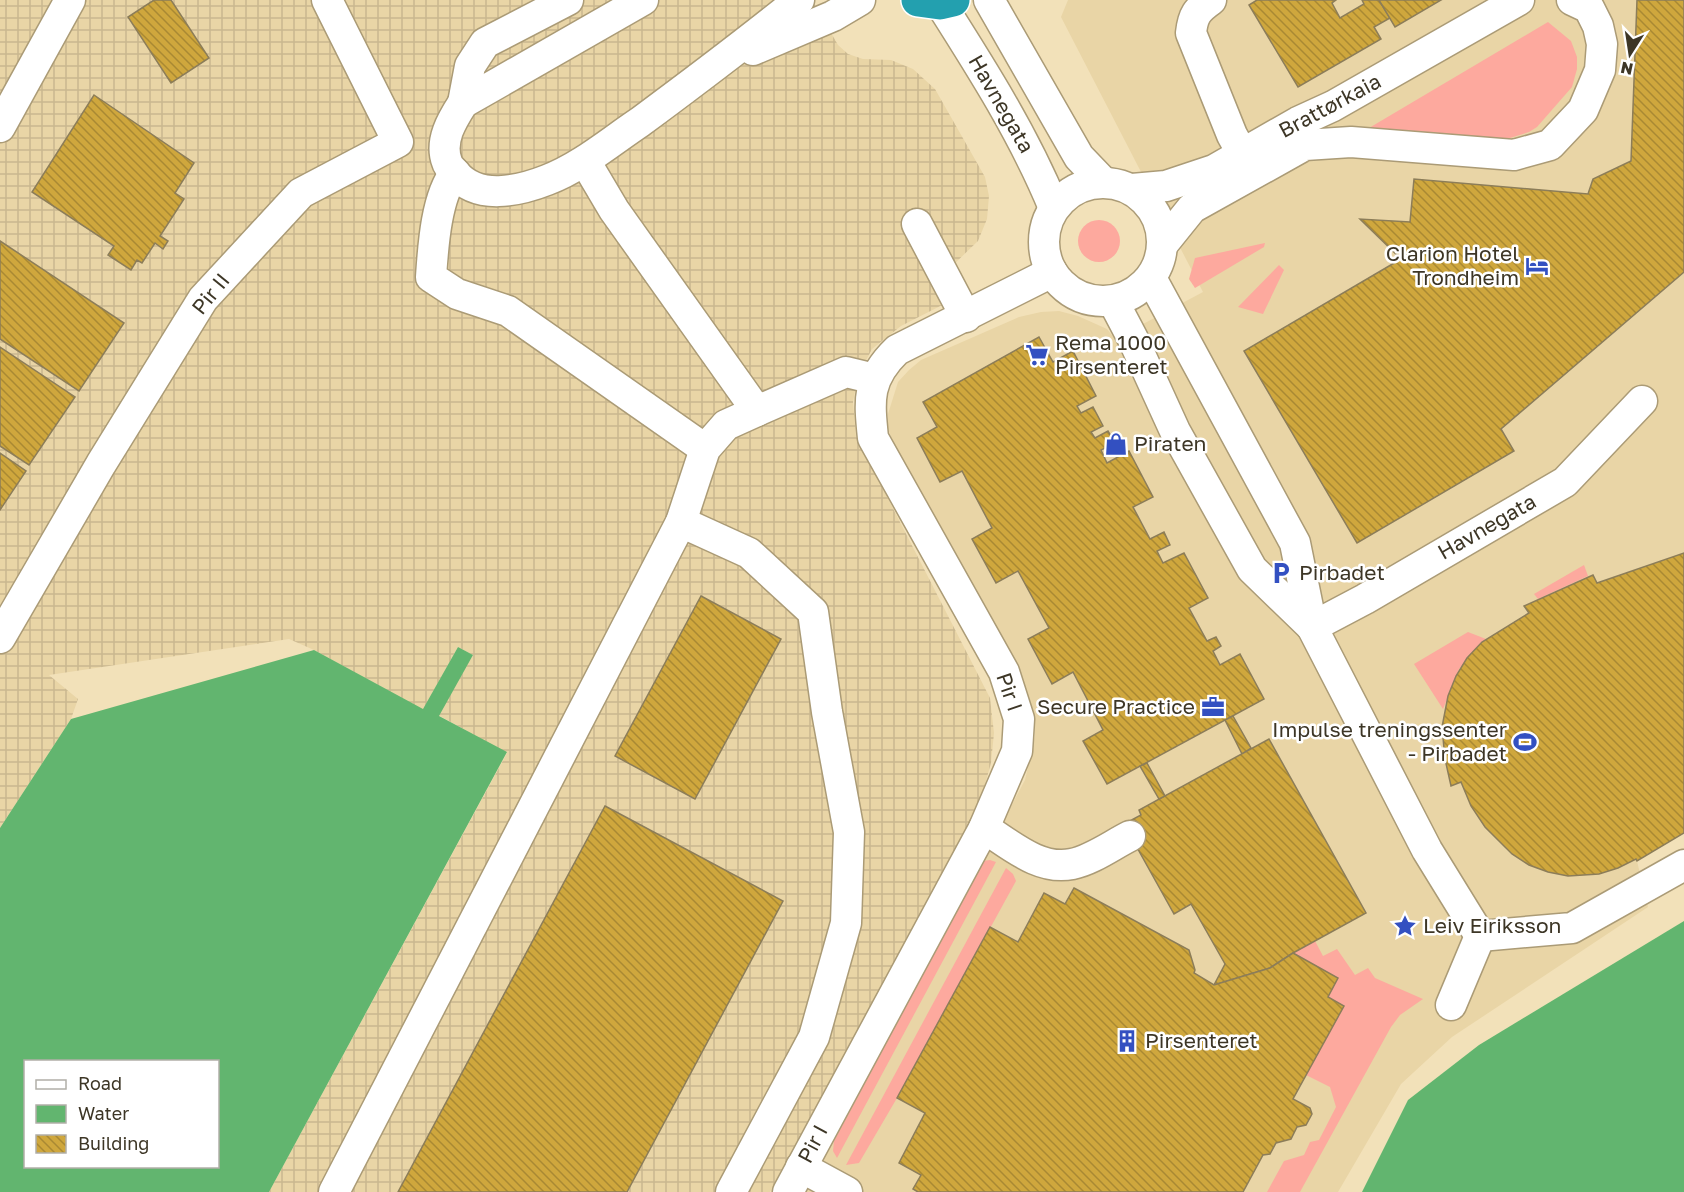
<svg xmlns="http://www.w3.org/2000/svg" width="1684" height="1192" viewBox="0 0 1684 1192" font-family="'Golos Text',sans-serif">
<defs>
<pattern id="industrial-grid" width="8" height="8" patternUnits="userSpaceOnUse" patternTransform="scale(1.5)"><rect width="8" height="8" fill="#e9d5a6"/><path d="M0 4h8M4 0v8" fill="none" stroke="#c9b78f"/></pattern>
<pattern id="building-back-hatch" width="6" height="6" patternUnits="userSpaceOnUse" patternTransform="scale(1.5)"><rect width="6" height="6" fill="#cfa73d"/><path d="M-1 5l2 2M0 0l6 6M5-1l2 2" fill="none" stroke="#a98933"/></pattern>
</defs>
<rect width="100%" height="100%" fill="#f2e1b9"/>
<!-- built -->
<path fill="#e9d5a6" d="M1068 0H1684V833L1637 861 1648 907 1452 1037 1401 1084 1338 1192H806L1025 780 1035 736 1033 714 1022 680 894 444 888 429V414L898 382 909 370 921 360 1019 317 1041 312 1059 311 1078 316 1107 329 1115 339 1203 292 1061 17Z"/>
<!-- industrial -->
<path fill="url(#industrial-grid)" d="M0 0H812L838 45 848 54 863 59 891 60 913 69 935 89 985 177 989 196 987 219 978 241 950 268 966 293 901 326 872 349 858 376 853 402 856 436 990 698 994 733 991 763 979 806 770 1192H269L507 753 438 715 473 655 458 647 423 710 314 650 289 639 49 675 78 699 71 719 0 828Z"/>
<!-- grass -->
<g fill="#fda99e">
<path d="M1548 22 1571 41 1577 57V69L1572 87 1537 127 1529 132 1510 138 1489 140 1369 128Z"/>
<circle cx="1099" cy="241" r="21"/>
<path d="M1265 243 1264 247 1195 288 1189 279 1195 258Z"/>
<path d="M1279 265 1284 270 1263 314 1238 307Z"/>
<path d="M1584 565 1588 576 1538 599 1534 594Z"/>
<path d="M1468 632 1486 639 1459 669 1443 709 1414 664Z"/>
<path d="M990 860 996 862 837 1158 833 1151 834 1141 983 861Z"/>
<path d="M1006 868 1013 874 1016 881 897 1098 859 1163 846 1165Z"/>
<path d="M1315 941 1323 956 1337 949 1355 975 1368 968 1375 978 1423 999 1400 1015 1391 1027 1300 1192H1267L1284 1161 1304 1155 1310 1142 1319 1140 1336 1107 1330 1087 1306 1075 1344 1006 1328 997 1338 978 1293 953Z"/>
</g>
<!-- water -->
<g fill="#62b56f" fill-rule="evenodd">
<path d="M458 647 473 655 439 716 507 752 269 1192H0V828L71 719 314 650 423 709ZM26 1062H218V1166H26Z"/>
<path d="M1684 921V1192H1362L1408 1100 1479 1045Z"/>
</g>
<!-- building -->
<g fill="url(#building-back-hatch)" stroke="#8c7d59" stroke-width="1.5">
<path d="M154 0H171L209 58 171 83 128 17Z"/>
<path d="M1257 0H1336L1332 3 1340 18 1364 4 1362 0H1379L1390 18 1374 27 1381 39 1298 87 1249 5Z"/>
<path d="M1379 0H1441L1395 27Z"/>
<path d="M1637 0H1684V272L1501 429 1514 451 1357 543 1244 351 1401 259 1360 219 1410 222 1414 179 1588 194 1593 179 1631 161Z"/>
<path d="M94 95 194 163 175 193 184 199 160 236 168 241 163 249 155 243 142 263 137 260 131 270 108 255 114 246 32 192Z"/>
<path d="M0 241 124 323 79 391 0 339Z"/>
<path d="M1039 337 1053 362 1073 351 1096 396 1077 406 1081 413 1093 407 1103 426 1091 432 1095 438 1108 431 1115 443 1101 450 1107 463 1129 451 1153 497 1133 507 1150 539 1164 532 1170 545 1157 551 1163 563 1184 553 1208 598 1189 608 1207 641 1216 637 1221 646 1213 651 1220 665 1240 654 1264 699 1107 784 1083 741 1103 730 1073 672 1052 684 1028 639 1049 628 1018 571 996 583 972 539 992 528 962 471 940 482 917 438 937 427 923 402Z"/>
<path d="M0 347 75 397 29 465 0 446Z"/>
<path d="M0 453 26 471 0 510Z"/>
<path d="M1684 553V833L1637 861 1636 859 1618 868 1599 874 1568 876 1548 872 1529 865 1512 854 1485 827 1471 806 1461 782 1451 786 1445 759 1442 727 1448 696 1456 676 1467 658 1482 642 1529 613 1524 606 1593 575 1597 583Z"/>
<path d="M701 596 781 639 695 799 615 756Z"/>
<path d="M1233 716 1251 748 1242 754 1225 720Z"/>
<path d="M1269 739 1366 913 1293 953 1270 968 1214 985 1225 964 1191 904 1174 914 1124 824 1141 815 1139 810Z"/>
<path d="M1147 763 1165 796 1159 799 1140 766Z"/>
<path d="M605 806 783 901 627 1192H398Z"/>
<path d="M1074 888 1189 950 1195 970 1194 973 1214 985 1270 968 1293 953 1338 978 1328 997 1344 1006 1293 1099 1310 1108 1312 1114 1306 1125 1297 1127 1291 1139 1276 1143 1270 1154 1263 1155 1243 1192H918L913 1189 921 1175 899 1163 925 1113 897 1098 990 927 1018 942 1044 893 1065 904Z"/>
</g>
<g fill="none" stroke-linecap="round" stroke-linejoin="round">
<!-- minor casing -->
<g stroke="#ab9b76" stroke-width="33">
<g id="minor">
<path d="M643 0 463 103C452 120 439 141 447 162 448 166 452 170 455 173 477 201 519 191 547 180 581 167 610 142 640 122 694 82 747 42 799 0"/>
<path d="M989 0 1079 157 1103 182"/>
<path d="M1211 0C1197 10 1193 15 1191 33L1232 135 1252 171"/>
<path d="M940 3C982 69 1024 135 1054 208"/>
<path d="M753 50 833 16 860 0"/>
<path d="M463 103 470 66 485 43 568 0"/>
<path d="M0 127 70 0"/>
<path d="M585 161 614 210 757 411 846 372 875 379"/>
<path d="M455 173C436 196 433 248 431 277L457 294 508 311 705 449"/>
<circle cx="1103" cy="242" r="59"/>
<path d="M1132 189 1166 186 1214 170 1298 122 1333 106 1519 0"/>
<path d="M917 224 966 317"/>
<path d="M1163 244 1192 208 1305 145 1351 142 1514 155 1550 145 1583 110 1600 70 1602 44 1598 26 1589 8 1572 0"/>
<path d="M1151 278 1295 543 1312 627 1427 850 1480 936"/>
<path d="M1113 301 1133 339 1175 431 1252 569 1312 627"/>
<path d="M681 522 749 553 813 612 827 712 849 832 846 923 814 1037 731 1192"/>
<path d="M1312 627 1365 599 1565 482 1642 401"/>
<path d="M0 638 101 464 203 299 301 193 398 142 327 0"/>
<path d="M984 828C1010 844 1039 871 1072 864 1092 860 1112 845 1130 836"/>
<path d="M1480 936 1572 928 1684 865"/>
<path d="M1451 1005 1480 936"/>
<path d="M801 1167 847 1192"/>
<path d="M334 1192 681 522 705 449 726 425 757 411"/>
<path d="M788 1192 984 828 1017 751 1019 719 1004 672 873 438C869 399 867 379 897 350L1052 272"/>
</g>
</g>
<!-- highway casing -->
<g stroke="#fff" stroke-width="36">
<path id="highway" d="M918 0 940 3 953 0"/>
</g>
<!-- minor -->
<use href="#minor" stroke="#fff" stroke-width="30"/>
<!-- highway -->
<use href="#highway" stroke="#23a0af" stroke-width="33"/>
</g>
<!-- icons -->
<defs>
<g id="hotel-bare" transform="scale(1.8)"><path d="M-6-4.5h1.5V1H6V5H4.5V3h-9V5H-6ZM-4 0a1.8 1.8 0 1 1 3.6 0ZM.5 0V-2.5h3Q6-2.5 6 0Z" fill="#3350c1" stroke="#fff" stroke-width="2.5" paint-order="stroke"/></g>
<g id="supermarket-bare" transform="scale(1.8)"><path d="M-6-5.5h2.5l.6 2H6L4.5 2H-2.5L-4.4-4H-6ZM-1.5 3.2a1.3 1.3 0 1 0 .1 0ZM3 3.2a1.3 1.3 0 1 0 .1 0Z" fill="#3350c1" stroke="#fff" stroke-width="2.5" paint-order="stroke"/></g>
<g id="shop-bare" transform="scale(1.8)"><path d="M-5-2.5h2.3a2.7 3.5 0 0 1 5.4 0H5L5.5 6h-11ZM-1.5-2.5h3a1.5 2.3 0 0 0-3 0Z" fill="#3350c1" stroke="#fff" stroke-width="2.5" paint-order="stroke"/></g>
<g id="parking-bare" transform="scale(1.8)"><path d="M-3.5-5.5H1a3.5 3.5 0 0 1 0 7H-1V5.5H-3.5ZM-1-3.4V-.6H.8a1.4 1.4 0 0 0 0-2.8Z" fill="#3350c1" stroke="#fff" stroke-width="2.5" paint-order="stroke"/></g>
<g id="office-bare" transform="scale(1.8)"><path d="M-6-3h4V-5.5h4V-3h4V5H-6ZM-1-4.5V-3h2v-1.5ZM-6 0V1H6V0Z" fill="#3350c1" stroke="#fff" stroke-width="2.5" paint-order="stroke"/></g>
<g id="stadium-bare" transform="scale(1.8)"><path d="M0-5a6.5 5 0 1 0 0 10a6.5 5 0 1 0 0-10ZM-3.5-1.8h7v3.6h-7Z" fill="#3350c1" stroke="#fff" stroke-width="2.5" paint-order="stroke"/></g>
<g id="sight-bare" transform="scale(1.8)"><path d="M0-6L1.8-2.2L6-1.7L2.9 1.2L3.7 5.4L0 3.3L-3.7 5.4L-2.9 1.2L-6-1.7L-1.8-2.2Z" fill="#3350c1" stroke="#fff" stroke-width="2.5" paint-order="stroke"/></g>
<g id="building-bare" transform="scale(1.8)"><path d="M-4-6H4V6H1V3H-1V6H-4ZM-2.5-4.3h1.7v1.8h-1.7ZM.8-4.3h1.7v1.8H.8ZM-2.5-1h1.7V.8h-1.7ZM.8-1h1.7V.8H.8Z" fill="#3350c1" stroke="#fff" stroke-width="2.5" paint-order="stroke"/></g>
</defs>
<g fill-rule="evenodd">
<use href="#hotel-bare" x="1537" y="266"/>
<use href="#supermarket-bare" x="1037" y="355"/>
<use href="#shop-bare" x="1116" y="444"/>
<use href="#parking-bare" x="1281" y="573"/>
<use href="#office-bare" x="1213" y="707"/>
<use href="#stadium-bare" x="1525" y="742"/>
<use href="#sight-bare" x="1405" y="926"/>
<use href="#building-bare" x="1127" y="1041"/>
</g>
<g text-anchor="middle" stroke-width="5" stroke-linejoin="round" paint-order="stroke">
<!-- street labels -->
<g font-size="21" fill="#3d3626" stroke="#fff">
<text transform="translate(1001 104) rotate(60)" y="7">Havnegata</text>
<text transform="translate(1330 106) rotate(-28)" y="7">Brattørkaia</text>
<text transform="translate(211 294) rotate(-51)" y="7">Pir II</text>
<text transform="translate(1487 527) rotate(-30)" y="7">Havnegata</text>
<text transform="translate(1009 692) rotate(71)" y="7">Pir I</text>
<text transform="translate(813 1144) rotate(-62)" y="7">Pir I</text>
</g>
<!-- poi labels -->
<g font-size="21" fill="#3d3626" stroke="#fff" text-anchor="start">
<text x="1519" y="261" text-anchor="end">Clarion Hotel<tspan x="1519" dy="24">Trondheim</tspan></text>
<text x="1055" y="350">Rema 1000<tspan x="1055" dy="24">Pirsenteret</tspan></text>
<text x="1134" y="451">Piraten</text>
<text x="1299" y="580">Pirbadet</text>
<text x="1195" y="714" text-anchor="end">Secure Practice</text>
<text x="1507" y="737" text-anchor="end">Impulse treningssenter<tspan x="1507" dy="24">- Pirbadet</tspan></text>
<text x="1423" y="933">Leiv Eiriksson</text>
<text x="1145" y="1048">Pirsenteret</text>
</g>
</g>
<!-- legend -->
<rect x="24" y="1060" width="195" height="108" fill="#ffffff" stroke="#b1afa8" stroke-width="1.5"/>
<rect x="36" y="1080" width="30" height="9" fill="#ffffff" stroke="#b1afa8" stroke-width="1.5"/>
<text x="78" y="1090" font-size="18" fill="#3d3626">Road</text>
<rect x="36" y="1105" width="30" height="18" fill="#62b56f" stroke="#b1afa8" stroke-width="1.5"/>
<text x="78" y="1120" font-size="18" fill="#3d3626">Water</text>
<rect x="36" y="1135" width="30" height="18" fill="url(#building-back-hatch)" stroke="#b1afa8" stroke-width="1.5"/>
<text x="78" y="1150" font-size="18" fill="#3d3626">Building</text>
<!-- north arrow -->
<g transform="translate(1630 54) rotate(192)" stroke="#ffffff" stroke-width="4.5" paint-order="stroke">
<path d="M0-4.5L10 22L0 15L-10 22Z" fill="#3d3626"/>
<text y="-9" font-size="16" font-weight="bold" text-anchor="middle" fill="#3d3626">N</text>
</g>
</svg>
